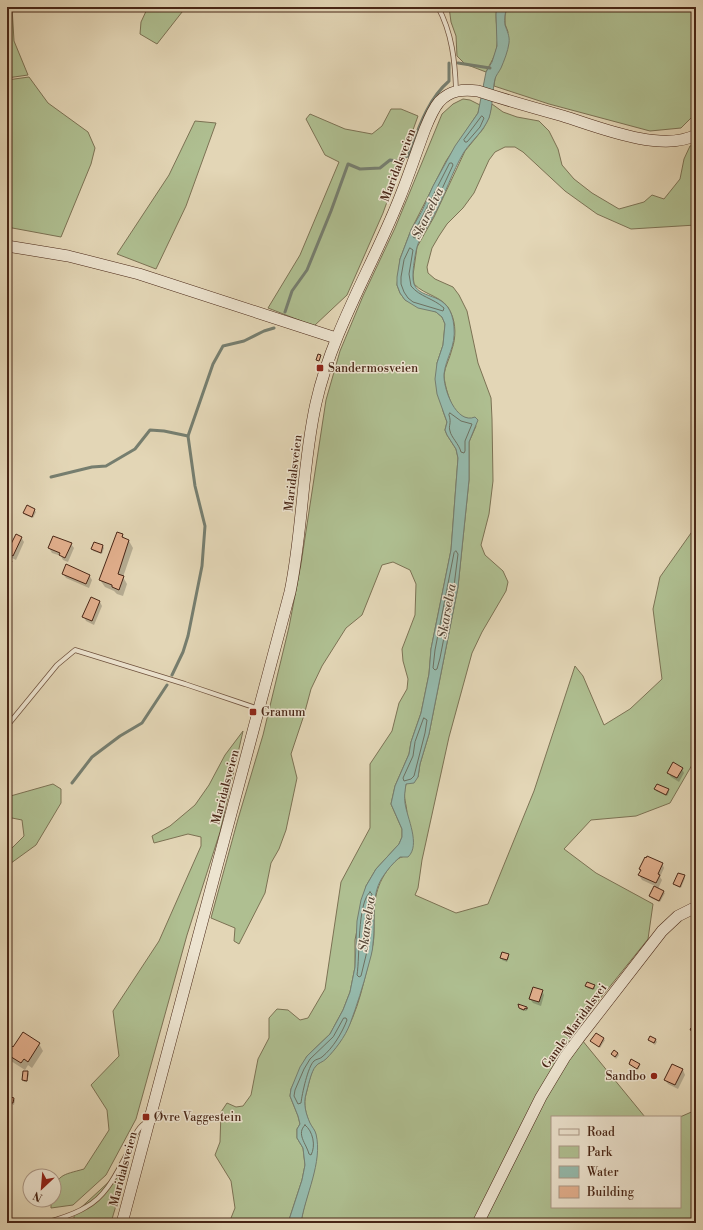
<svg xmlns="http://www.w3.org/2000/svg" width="703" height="1230" viewBox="0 0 703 1230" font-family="'Libre Bodoni',serif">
<rect width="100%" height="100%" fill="#e3d6b6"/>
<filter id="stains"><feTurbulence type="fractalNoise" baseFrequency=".005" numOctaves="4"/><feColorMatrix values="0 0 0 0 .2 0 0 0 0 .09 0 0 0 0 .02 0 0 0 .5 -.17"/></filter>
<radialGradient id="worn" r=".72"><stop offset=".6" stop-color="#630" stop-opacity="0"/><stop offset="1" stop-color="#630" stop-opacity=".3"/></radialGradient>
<!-- green -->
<g fill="#afbf91" stroke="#7c7254">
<path d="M7 7H12L14 41 28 75 7 78Z"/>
<path d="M148 7H186L157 44 140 34 141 22Z"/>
<path d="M449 7H497C494 20 499 32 497 45 496 56 490 63 486 72L465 64 457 56 456 36 451 22Z"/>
<path d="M507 7H696V113L681 128 650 131 549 104 494 86 495 78 508 32 505 24V16Z"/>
<path d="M29 77 48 103 88 132 95 148 91 164 61 237 7 227V80Z"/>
<path d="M463 99 470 100 480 105 478 113 446 161 411 230 400 259 397 285 400 293 405 300 436 312 442 317 445 324 443 345 437 363 443 411 447 422 445 430 447 435 456 449 458 458 451 550 431 649 429 674 421 713 411 742 409 754 395 786 391 804 402 829V837L399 844 376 869 366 886 355 940V967L350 992 343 1010 330 1034 307 1056 291 1089 290 1096 298 1116 300 1124 297 1129V1138L303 1148 305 1165 302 1180 288 1223H229L235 1208 231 1181 215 1155 220 1142 221 1112 227 1103 236 1107 243 1106 251 1095 258 1059 269 1038V1018L277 1009 288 1010 300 1020 308 1018 325 989 341 882 370 828V764L392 731 399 703 407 689 408 679 403 661 402 649 415 615 416 584 410 570 393 562 382 565 362 615 346 628 322 666 311 689 304 715 291 754 297 778 286 830 279 849 271 863 265 893 239 944 234 941 235 928 211 918 238 819 263 735 289 627 301 564 326 400 340 351 363 296 395 228 442 114 453 104Z"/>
<path d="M492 104 503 112 517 117 539 121 549 131 558 149 562 165 574 179 592 193 619 209 644 202 652 195 664 199 680 179 684 159 690 146 696 144V225L631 229 597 214 565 191 523 152 515 147H505L495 152 489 160 474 193 463 208 447 224 439 236 432 248 427 267 428 273 435 279 453 287 459 295 467 311 478 363 491 398 492 419 493 481 489 514 481 545 485 555 503 571 508 582 506 591 482 632 472 653 449 737 422 860 418 888 415 895 456 913 488 904 534 791 575 666 583 676 604 725 630 709 662 679 653 609 660 577 696 526V663L695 670 696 671V758L670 803 636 816 591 820 564 849 596 873 653 904 648 939 575 1030 582 1040 645 1117H552V1207H680V1117L696 1110V1223H301C305 1194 320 1167 316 1137 316 1131 312 1128 310 1124 306 1115 303 1104 306 1094 308 1087 311 1071 315 1066 318 1063 322 1062 325 1059 332 1053 338 1045 342 1038 359 1012 364 979 372 949 374 942 374 935 374 928 374 904 374 888 389 868 394 862 398 857 406 856 406 843 408 829 407 815 407 802 402 799 406 784L418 777 420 764 429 734 458 587 469 480V442L476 426 471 419C465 418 461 417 457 413 451 407 444 384 444 375 445 366 450 358 452 349 456 338 456 324 451 313 445 296 425 296 414 284L413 275 417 247 434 217 465 151 483 129 489 117Z"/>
<path d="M391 109H401L418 116 383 213 347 295 314 326 268 308 300 255 339 162 325 155 306 119 310 114 345 129 372 134 382 126Z"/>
<path d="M195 121 216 123 186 206 156 269 117 254 169 175Z"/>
<path d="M243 731 220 832 187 935 136 1119 106 1175 73 1205 51 1208V1200H54C54 1174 63 1175 84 1169L109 1130 107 1110 91 1085 119 1056 113 1011 159 941 201 846V837L188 834 154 843 152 836 170 826 195 805 209 785 225 755Z"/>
<path d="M53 784 61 789V803L36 845 7 866V853L24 836 22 820 7 817V797Z"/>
<path d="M126 1172 112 1219V1223H74V1214L113 1178Z"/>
</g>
<!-- water -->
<path fill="#95b9ab" stroke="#767e6f" d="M497 7H507C505 13 504 19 505 25 507 31 510 36 509 43 508 51 504 61 501 68 499 72 496 75 495 79 492 92 493 106 489 118 483 132 472 140 464 152 452 172 445 195 434 215 429 226 420 236 417 247 415 255 411 276 414 284 421 302 451 289 454 327 456 347 446 357 444 374 443 388 456 425 475 417L478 420 469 442V480L458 587 429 734 420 764 418 777 414 783 406 784C405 791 404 797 405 803 407 818 421 845 408 857H400C393 863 387 870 382 878 370 897 376 922 373 943 373 951 370 959 368 967 363 986 357 1005 350 1024 345 1037 335 1050 326 1059 323 1062 318 1063 316 1066 311 1071 308 1087 306 1094 303 1104 306 1114 310 1123 312 1127 315 1130 316 1134 323 1162 305 1196 301 1223H288L302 1180 305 1165 303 1148 297 1138V1129L300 1124 298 1116 290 1096 291 1089 300 1067 307 1056 330 1034 343 1010 350 992 355 967 357 921 361 900 366 886 376 869 399 844 402 837V829L391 804 395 786 409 754 411 742 421 713 429 674 431 649 451 550 458 458 456 449 447 435 445 430 447 422 437 394 435 379 437 363 443 345 445 324 442 317 436 312 418 308 405 300 400 293 397 285V277L400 259 411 230 422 211 433 186 455 146 478 113 486 72 492 62 497 46 496 14Z"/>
<!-- shadow -->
<g fill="#0003">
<path d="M34 510 36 512 33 518 25 515 24 513Z"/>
<path d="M16 535 21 537 24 542 16 560 10 557 8 553Z"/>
<path d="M122 535 125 539 129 541 133 548 123 577 127 584 123 596 117 594 114 591 105 587 100 580Z"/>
<path d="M71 544 74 548 68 562 63 560 61 556 52 553 49 548Z"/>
<path d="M103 546 104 548 102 554 93 551 92 549Z"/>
<path d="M63 574 89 575 92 580 89 588 66 578Z"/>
<path d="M100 602 102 606 94 625 86 621 84 617Z"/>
<path d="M682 769 684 773 679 782 671 777 668 773Z"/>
<path d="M655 789 668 790 669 792 667 796 656 791Z"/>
<path d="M647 859 662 863 664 868 660 877 662 880 658 889 665 893 660 902 651 898 650 896 655 886 642 880 639 875 641 871 640 869Z"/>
<path d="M684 876 685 878 681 888 676 886 674 884Z"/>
<path d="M508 955 509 957 507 962 502 960 501 958Z"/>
<path d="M586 986H594L595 988 594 990 587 988Z"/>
<path d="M542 991 544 995 541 1006 533 1003 530 999Z"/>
<path d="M519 1006 527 1007 528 1009 526 1011 521 1010Z"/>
<path d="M603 1039 605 1040 600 1048 592 1041Z"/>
<path d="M649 1040H656L657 1042 655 1045Z"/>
<path d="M39 1044 43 1051 32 1068 28 1065 25 1070 11 1061 7 1054 11 1047 14 1048Z"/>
<path d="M618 1053 619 1055 616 1059 612 1054Z"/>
<path d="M630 1064 639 1065 640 1066 638 1070Z"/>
<path d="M672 1065 683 1070 685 1075 678 1089 668 1084 665 1080Z"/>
<path d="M28 1072 29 1074 27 1082H24L23 1080Z"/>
<path d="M14 1099 15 1100 14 1105 8 1103 7 1101Z"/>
</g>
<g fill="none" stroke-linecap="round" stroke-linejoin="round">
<!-- shore -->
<g stroke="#6e7060" stroke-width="1">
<path d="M482 116 484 118 480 127 467 142H465L464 140Z"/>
<path d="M450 163H452L453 165 430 215 417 238H415L413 237 415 231Z"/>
<path d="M410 248 413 250 409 274 411 286C420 297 433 298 444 308L443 311 413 302 408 298 404 292 401 284V277L404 260Z"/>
<path d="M450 413 461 421 472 424 465 441V451L464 453 461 452C459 444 451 437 450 431 448 425 452 424 449 415Z"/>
<path d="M456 551 458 554 454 586 440 658 437 669 435 670 433 668 435 650 454 553Z"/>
<path d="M424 718 427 720 425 733 414 776 411 779 404 781 403 778 413 756 415 742Z"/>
<path d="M370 892 372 894 370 910 369 943 361 976 359 977 357 975C360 957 357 903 370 892Z"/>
<path d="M344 1018H346L347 1020C342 1033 333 1048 322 1057 320 1059 316 1059 314 1061 308 1066 302 1094 301 1103L298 1104 294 1096 295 1090 304 1069 310 1059 333 1037Z"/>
<path d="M305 1125C313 1131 316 1146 311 1155L309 1154C306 1143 296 1134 305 1125Z"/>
</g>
<!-- stream -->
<g stroke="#767e6f" stroke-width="3">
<path d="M458 63 490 68"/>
<path d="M285 312 292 291 307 270 331 211 348 164 360 169 380 168 390 160 397 161 408 156C418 130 427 100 449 81V63"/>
<path d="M51 477 92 467 106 466 135 449 150 430 164 431 188 436"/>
<path d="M172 675 183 652 188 636 202 566 205 526 195 486 188 436 213 364 223 346 244 341 264 331 274 328"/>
<path d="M72 783 92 757 120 736 142 723 167 685"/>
</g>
</g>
<!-- building -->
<g fill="#e3b08e" stroke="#482616">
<path d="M318 354 321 355 319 361 316 360Z"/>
<path d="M27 505 35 509 32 517 23 513Z"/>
<path d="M117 532 123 534 122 537 129 540 118 574 124 576 119 590 112 587V585L99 580Z"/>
<path d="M16 534 22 537 13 556 7 552Z"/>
<path d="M53 536 72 543 65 558 59 555 60 553 48 548Z"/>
<path d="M94 542 103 545 101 553 91 549Z"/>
<path d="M7 558 12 561 9 566 7 565Z"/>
<path d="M66 564 90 575 86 584 62 574Z"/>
<path d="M91 597 100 601 92 621 82 617Z"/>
<path d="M673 762 683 768 677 778 667 773Z"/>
<path d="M657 784 669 789 666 795 654 789Z"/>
<path d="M696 853V864L693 862Z"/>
<path d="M647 856 663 863 658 874 660 875 656 883 638 875 641 870 639 869 645 857 646 858Z"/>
<path d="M678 873 685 875 680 887 673 884Z"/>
<path d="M654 886 664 891 659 901 649 896Z"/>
<path d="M502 952 509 954 507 960 500 958Z"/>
<path d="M587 982 595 985 593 989 585 986Z"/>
<path d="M533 987 543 990 539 1002 529 999Z"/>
<path d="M518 1004 527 1007V1009L525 1008 524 1010 519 1008Z"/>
<path d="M696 1025V1032L693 1034 690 1029Z"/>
<path d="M23 1032 40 1043 28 1062 24 1059 21 1063 8 1055 7 1052 11 1045 13 1047Z"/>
<path d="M596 1033 604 1038 599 1047 590 1041Z"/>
<path d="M650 1036 656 1039 654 1043 648 1040Z"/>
<path d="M614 1050 618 1053 615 1057 611 1054Z"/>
<path d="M631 1059 640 1064 637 1069 629 1064Z"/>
<path d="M672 1064 683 1069 675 1085 664 1080Z"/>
<path d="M23 1071H28L27 1081 22 1080Z"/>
<path d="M8 1096 14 1098 13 1103 7 1102Z"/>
</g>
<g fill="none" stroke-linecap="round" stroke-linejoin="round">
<!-- lane casing -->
<g stroke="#6f523e" stroke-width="5.5">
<g id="lane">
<path d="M438 7C452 33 455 61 456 90"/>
<path d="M7 726 57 665 75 650 185 684 259 709"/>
<path d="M46 1223C60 1218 74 1215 86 1207 107 1196 117 1172 128 1152 132 1142 136 1129 145 1123"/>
</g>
</g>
<!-- secondary casing -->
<g stroke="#482616" stroke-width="12">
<g id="secondary">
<path d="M7 246 68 256 139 274 336 338"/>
<path d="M122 1223 290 592C303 530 302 465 316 403 332 332 371 269 398 202 408 178 416 153 425 129 429 119 433 109 439 102 450 90 463 89 478 91 506 100 534 108 563 116 598 127 661 153 696 135"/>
<path d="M478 1223 541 1097 565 1057 579 1038 662 931 678 916 696 907"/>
</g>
</g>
<!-- lane -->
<use href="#lane" stroke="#ede4d0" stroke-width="4"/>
<!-- secondary -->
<use href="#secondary" stroke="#ede4d0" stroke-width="11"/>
</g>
<!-- markers -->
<g fill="#8f2418" stroke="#ede4d0" stroke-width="1.5">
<rect x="316" y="364" width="8" height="8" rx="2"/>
<rect x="249" y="708" width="8" height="8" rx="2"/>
<circle cx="654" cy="1076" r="4"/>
<rect x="142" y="1113" width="8" height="8" rx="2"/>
</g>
<g text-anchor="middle" stroke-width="3" stroke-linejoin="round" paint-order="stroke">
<!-- street labels -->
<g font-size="12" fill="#482616" stroke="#ede4d0">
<text transform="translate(398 165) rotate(-69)" y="4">Maridalsveien</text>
<text transform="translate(293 473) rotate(-83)" y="4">Maridalsveien</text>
<text transform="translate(225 787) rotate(-75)" y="4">Maridalsveien</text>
<text transform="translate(574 1026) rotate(-54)" y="4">Gamle Maridalsvei</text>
<text transform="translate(123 1169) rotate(-75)" y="4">Maridalsveien</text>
</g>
<!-- poi labels -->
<g font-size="12" fill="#482616" stroke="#ede4d0" text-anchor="start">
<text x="328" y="372">Sandermosveien</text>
<text x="261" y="716">Granum</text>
<text x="646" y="1080" text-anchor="end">Sandbo</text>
<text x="154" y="1121">Øvre Vaggestein</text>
</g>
<!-- water labels -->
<g font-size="13" font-style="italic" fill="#5b4b3b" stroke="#ede4d0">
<text transform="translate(427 213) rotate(-64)" y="5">Skarselva</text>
<text transform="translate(446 611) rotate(-80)" y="5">Skarselva</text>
<text transform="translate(366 924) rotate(-82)" y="5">Skarselva</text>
</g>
</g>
<!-- margin -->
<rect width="703" height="1230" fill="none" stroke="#e3d6b6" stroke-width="24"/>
<rect x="8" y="8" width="687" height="1214" fill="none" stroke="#482616" stroke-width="2"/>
<rect x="12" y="12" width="679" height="1206" fill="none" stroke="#482616"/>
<!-- legend -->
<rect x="551" y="1116" width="130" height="92" fill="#ede4d0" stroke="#ab9886"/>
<rect x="559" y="1129" width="20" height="6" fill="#ede4d0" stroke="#ab9886"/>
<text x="587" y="1136" font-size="12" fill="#482616">Road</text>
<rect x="559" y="1146" width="20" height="12" fill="#afbf91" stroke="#ab9886"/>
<text x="587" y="1156" font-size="12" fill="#482616">Park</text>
<rect x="559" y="1166" width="20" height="12" fill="#95b9ab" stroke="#ab9886"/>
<text x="587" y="1176" font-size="12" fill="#482616">Water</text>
<rect x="559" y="1186" width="20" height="12" fill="#e3b08e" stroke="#ab9886"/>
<text x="587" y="1196" font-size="12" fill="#482616">Building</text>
<!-- north arrow -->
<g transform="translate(42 1188) rotate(206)"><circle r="19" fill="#ede4d0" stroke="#ab9886"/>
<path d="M0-3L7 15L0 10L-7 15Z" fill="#8f2418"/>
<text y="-6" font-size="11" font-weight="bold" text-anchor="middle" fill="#482616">N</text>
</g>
<rect width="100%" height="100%" filter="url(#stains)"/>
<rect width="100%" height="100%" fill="url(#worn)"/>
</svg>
